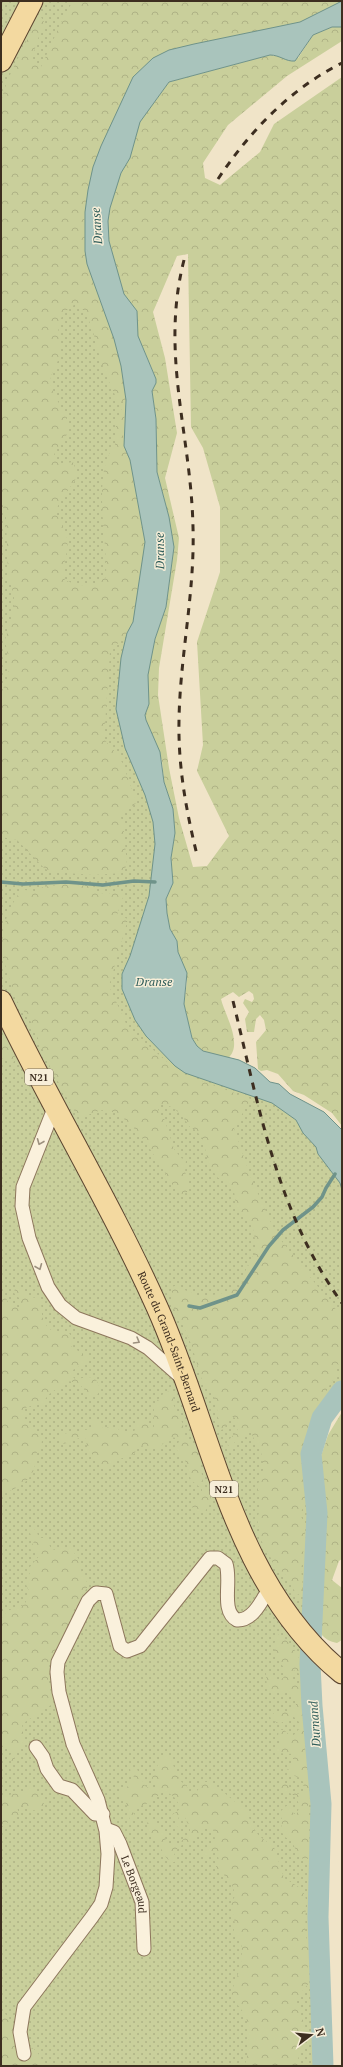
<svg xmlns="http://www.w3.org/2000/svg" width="343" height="2067" viewBox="0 0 343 2067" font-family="'PT Serif',serif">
<defs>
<pattern id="grass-dots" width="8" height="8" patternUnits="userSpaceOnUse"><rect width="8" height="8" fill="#c9cf9b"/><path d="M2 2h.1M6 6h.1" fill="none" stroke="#aeb285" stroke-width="1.8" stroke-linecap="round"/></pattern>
<pattern id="forest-crowns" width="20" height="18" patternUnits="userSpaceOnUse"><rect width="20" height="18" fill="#c9cf9b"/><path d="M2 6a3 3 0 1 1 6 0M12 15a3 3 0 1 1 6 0" fill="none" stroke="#aeb285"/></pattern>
</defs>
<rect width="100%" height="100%" fill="#f0e4c8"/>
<!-- grass -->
<path fill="url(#grass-dots)" d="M1 1H342V18L155 72 143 369 159 825 156 1019 274 1101 342 1161V1390L334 1397 309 1452 320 1566 307 1622 310 1735 321 1777 326 1879 316 1911 331 2066H1Z"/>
<!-- forest -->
<g fill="url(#forest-crowns)" fill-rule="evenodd">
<path d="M73 1H342L300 22 194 44 169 50 153 58 143 66 133 77 101 146 85 212 84 228 87 264 114 339 121 366 126 400 123 435 125 449 130 460 145 542 133 622 127 633 110 652 104 739 121 759 137 803 119 813 123 823 127 865 122 873 93 875 54 872 45 869 17 840 1 837V694L8 677V657L5 640 14 608V596L8 575 6 518 1 498V104C7 71 25 51 35 20L41 17 44 22 45 28 39 36 31 61 41 67 64 16ZM74 305H79C93 320 95 342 101 361 105 375 113 388 117 401L124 402 116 424 115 445C91 472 108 542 106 577 91 587 82 588 65 580 60 566 70 552 67 538 65 528 59 521 56 512L59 503 78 476 73 462 60 464 54 455C57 445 68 438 68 429 68 412 55 401 51 386 48 374 58 365 60 354 61 343 56 332 60 321 62 314 68 309 74 305Z"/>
<path d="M332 27H342V41L287 76 228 125 203 163 205 178 220 185 260 152 274 124 342 77V1126L332 1113 304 1095 293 1091 278 1074 267 1070 261 1071 258 1069 256 1042 266 1030 264 1020 260 1015 256 1019 254 1032H247L245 1019 249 1012 243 1003 245 999 252 1002 254 999 253 994 249 991 239 997 233 992 221 999C224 1013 244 1045 228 1058L203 1051 197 1047 192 1038 184 1004 187 981 178 952 177 941 170 929 167 913 166 899 173 883 171 858 175 833 173 809 164 782 162 761 146 720 149 693 147 675 155 639 166 607 174 547 165 502 157 472 156 419 152 391 154 374 138 336 137 311 124 294 112 253 108 231 110 208 121 173 130 158 140 122 169 82 270 55 298 58 313 35ZM188 254 191 427 203 448 220 507V572L197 642 203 745 197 771 229 836 207 866 193 867 179 818 169 768 158 695 159 668 177 560 179 538 165 478 177 433 165 358 153 312 177 256Z"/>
<path d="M66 884 88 886 101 893 107 894 120 890 124 894 117 915 128 919 109 986 128 1028 180 1073 251 1099 234 1128 251 1178 276 1234 342 1317V1367L337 1364V1373L326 1391 314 1421 307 1429 308 1437 305 1446 306 1468 304 1482 307 1494 301 1513 306 1539 303 1549 304 1559 301 1568 303 1588 298 1595 296 1594 288 1578 283 1572 275 1568 269 1554 262 1542 257 1519 261 1506 257 1487 264 1467 261 1452 250 1431H245L242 1438 235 1442 231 1447H228C226 1433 245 1436 235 1418L231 1416 224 1429 221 1430C216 1420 219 1410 215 1400 213 1391 204 1388 202 1380 198 1369 196 1358 192 1347 187 1332 179 1318 172 1305L173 1297 171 1287 175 1286 202 1297 228 1292 239 1287 249 1262 257 1250 253 1229 246 1217 236 1206 234 1191 232 1187 217 1177 209 1165 203 1140 196 1130 191 1128C183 1118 176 1104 161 1105L158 1109 160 1114 164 1118 174 1149 181 1158 186 1160 185 1172 189 1182 187 1192 183 1194 178 1193C161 1169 139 1121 110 1111 98 1107 90 1118 77 1116L51 1069 31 1022 15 998 1 951 4 926 9 910 19 893 25 890 35 891 43 887Z"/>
<path d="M1 1034 9 1040 16 1058 13 1063 1 1058Z"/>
<path d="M19 1287 30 1298C45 1295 40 1310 43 1319 45 1325 49 1329 54 1332L65 1331 70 1334 72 1347 88 1357 87 1362 73 1370 72 1376 75 1379C87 1378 97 1372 100 1390L96 1397H88C84 1386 78 1382 67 1381L48 1395 43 1403 27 1407 23 1410 24 1422 38 1433 42 1442C34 1454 38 1453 35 1465 31 1483 16 1489 1 1494V1290L8 1302 21 1309 23 1306 22 1301 14 1293 15 1288Z"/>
<path d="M170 1391 173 1393V1404L183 1424 184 1436 197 1450 200 1460 203 1483 211 1499 205 1512 199 1513 192 1507 194 1499H199L202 1496V1489L191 1480 185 1460 176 1449 179 1441 177 1438 169 1437 159 1448 139 1446 134 1454 117 1460 111 1468 101 1469 96 1457 89 1452 85 1438 82 1437 64 1444 60 1439 62 1434 91 1429 93 1421 97 1420 100 1422 101 1428 113 1427 127 1433 134 1432 138 1419H142L148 1423 151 1429 154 1428V1404L164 1393Z"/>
<path d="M342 1412V1559L339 1561 332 1580 342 1588V1640L337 1643C304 1636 319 1598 323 1576 325 1562 326 1549 323 1535L321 1456 328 1435Z"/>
<path d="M31 1528 36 1530 39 1538H44L48 1541 51 1549 56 1550 59 1547H70L80 1561 81 1571 87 1582V1588L75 1606 68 1633 48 1666C45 1679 54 1692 51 1705L22 1724 24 1741 15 1754V1760L12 1762 8 1757 13 1752 10 1749 1 1745V1619L7 1611 24 1605 30 1594 25 1582 30 1573 29 1568 40 1555V1551H31L30 1547 34 1542 29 1531Z"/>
<path d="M279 1633 293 1647 300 1660 310 1670V1675L302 1678 296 1670 293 1671V1680L304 1696 303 1723 306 1743 305 1748 307 1758 310 1763V1775L313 1782 309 1789 310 1798 307 1809 311 1824 308 1833 312 1851 309 1858 305 1860 298 1856 292 1841 285 1837 281 1831 282 1819 279 1813 286 1806 290 1807 294 1814 297 1813C303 1802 293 1790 281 1792L279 1789 280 1784 287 1783 290 1789 298 1794 304 1790 303 1782 301 1778 288 1774 287 1770 293 1762V1754L277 1753 275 1749 282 1741 278 1734 281 1730H284L292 1737 300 1728 299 1722 293 1716 281 1723H277L270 1718 274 1713 290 1711 296 1705 295 1699C287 1687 278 1694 267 1693L266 1671 268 1670 273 1681H279L284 1677V1668L279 1661 273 1646Z"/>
<path d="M162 1756H169L170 1758 180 1781 186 1785 190 1793 197 1791 204 1782H211L245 1810 248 1814 251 1824 259 1836 274 1847 284 1878 299 1887 305 1895 306 1900 305 1934 311 1950 307 1970 309 1983 296 1999C298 2011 306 2023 306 2036 305 2048 297 2051 298 2066H244C250 2055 250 2028 246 2017 242 2008 233 2002 231 1992 239 1973 245 1959 240 1937L233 1935 235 1924 231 1904 235 1896C234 1884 227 1876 217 1870L216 1866 219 1861 217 1852H211L208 1856H205C203 1848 212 1846 215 1840L214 1830 209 1827 204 1828 191 1841 178 1847 174 1855 177 1861 171 1863 164 1855 158 1841 148 1831 147 1823 150 1820 154 1821 163 1833 167 1844 169 1845 179 1843 190 1834V1829L184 1815 179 1816 178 1820 180 1827 178 1828 172 1815 180 1809C178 1800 173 1793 163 1792L146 1804 134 1809 133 1813 136 1816 133 1821 130 1820C127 1811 128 1799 120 1794L133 1781 134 1777 130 1770 131 1767H136L145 1786 151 1789 156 1788 158 1785 151 1780Z"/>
<path d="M29 1788C39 1788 44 1798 44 1807L40 1810C31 1812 26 1807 19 1804L17 1806 19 1815 1 1827V1797L21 1792Z"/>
<path d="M1 2011C11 2017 10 2025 16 2034 26 2047 39 2046 44 2066H1Z"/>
</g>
<!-- water -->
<path fill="#a9c4bc" stroke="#6f938a" d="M342 1V27H332L313 35 295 61C286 62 280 55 270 55L169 82 140 122 130 158 121 173 110 208 108 221 109 241 124 294 137 311 138 336 156 379V383L152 391 156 419 157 472 169 517 174 547 166 607 155 639 148 675 149 704 145 715 146 720 160 752 164 782 173 809 175 833 171 858 173 883 166 899 167 913 170 929 177 941 178 952 187 973 184 1004 192 1038 197 1046 203 1051 239 1060 255 1068 270 1082 279 1084 290 1094 324 1112 342 1130V1190L340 1183 318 1154 316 1147 303 1133 296 1120 272 1103 185 1073 175 1066 146 1036 135 1020 122 989V974L130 956 149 896 155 844 153 822 145 795 125 748 116 709 121 658 127 633 133 622 145 542 130 460 124 446 126 400 121 366 114 339 87 264 85 251V212L88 190 93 167 101 146 133 77 153 58 169 50 194 44 300 22Z"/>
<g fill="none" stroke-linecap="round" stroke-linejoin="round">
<!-- stream -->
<g stroke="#6f938a" stroke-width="3.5">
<path d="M1 882 23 884 66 882 103 885 134 881 155 882"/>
<path d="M189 1306 200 1308 237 1295 269 1246 283 1230 313 1207 322 1197 326 1188 335 1174"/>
</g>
<!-- river -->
<path stroke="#a9c4bc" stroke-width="21" d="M323 2066 318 1917 321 1804 312 1706 310 1664 317 1513 311 1454 322 1418 342 1391"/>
<!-- street casing -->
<g stroke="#8d765c" stroke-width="15">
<g id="street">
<path d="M55 1106 23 1187 22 1206 29 1238 48 1287 60 1305 76 1318 131 1338 148 1348 183 1379"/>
<path d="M36 1747 43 1757 47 1769 59 1786 72 1790 95 1814H103"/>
<path id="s1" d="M106 1829 114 1832 120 1844 142 1902 144 1949"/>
<path d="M24 2054 20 2032 24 2007 92 1917 101 1904 106 1887 108 1854 106 1831 98 1800 73 1744 59 1692 57 1672 58 1662 88 1601 96 1593 106 1594 120 1646 127 1651 140 1646 210 1558H218L226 1564C232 1581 220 1611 237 1620 253 1621 262 1600 269 1589"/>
</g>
</g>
<!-- primary casing -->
<g stroke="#5b4430" stroke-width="23">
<g id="primary">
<path d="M1 61 32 1"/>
<path id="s2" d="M1 1001C50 1104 110 1202 157 1307 213 1431 231 1582 342 1673"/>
</g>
</g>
<!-- street -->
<use href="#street" stroke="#faf1dc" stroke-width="13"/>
<!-- primary -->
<use href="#primary" stroke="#f3d9a0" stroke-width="21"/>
<!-- rail -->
<g stroke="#3d2e20" stroke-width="3" stroke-dasharray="7 7" stroke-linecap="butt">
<path d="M218 179C250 131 290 89 342 63"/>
<path d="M184 260C160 354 191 434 193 527 195 592 180 656 179 720 178 766 186 810 197 855"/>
<path d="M233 1001C259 1107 277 1213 342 1303"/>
</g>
</g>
<!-- one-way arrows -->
<defs><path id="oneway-chevron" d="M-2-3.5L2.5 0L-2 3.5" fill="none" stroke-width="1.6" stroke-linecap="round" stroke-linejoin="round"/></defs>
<g stroke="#9c907e">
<use href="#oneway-chevron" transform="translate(40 1142) rotate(112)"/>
<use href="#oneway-chevron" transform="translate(39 1267) rotate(68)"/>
<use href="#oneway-chevron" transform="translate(137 1341) rotate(30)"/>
</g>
<g text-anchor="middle" stroke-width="3" stroke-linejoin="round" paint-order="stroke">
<!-- shield labels -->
<g fill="#f7eed8" stroke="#756857" stroke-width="1">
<rect x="25" y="1069" width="28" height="16" rx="3"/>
<rect x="210" y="1481" width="28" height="16" rx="3"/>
</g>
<g font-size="10" font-weight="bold" fill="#3d2e20">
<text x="39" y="1081">N21</text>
<text x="224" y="1493">N21</text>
</g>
<!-- street labels -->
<g font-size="11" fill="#3d2e20" stroke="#f7eed8">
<text dy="4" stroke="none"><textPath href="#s2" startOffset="380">Route du Grand-Saint-Bernard</textPath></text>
<text dy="4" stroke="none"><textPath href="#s1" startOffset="65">Le Borgeaud</textPath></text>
</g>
<!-- water labels -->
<g font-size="12" font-style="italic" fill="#2f5d5a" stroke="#f7eed8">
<text transform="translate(97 226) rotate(-94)" y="4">Dranse</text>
<text transform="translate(160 551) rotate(-91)" y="4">Dranse</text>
<text x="154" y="986">Dranse</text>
<text transform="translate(315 1724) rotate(-94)" y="4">Durnand</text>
</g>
</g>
<!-- border -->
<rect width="343" height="2067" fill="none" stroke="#3d2e20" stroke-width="4"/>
<!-- north arrow -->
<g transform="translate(311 2035) rotate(74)" stroke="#f7eed8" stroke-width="3" paint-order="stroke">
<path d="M0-3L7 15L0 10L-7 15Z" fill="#3d2e20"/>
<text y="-6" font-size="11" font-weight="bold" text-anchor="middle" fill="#3d2e20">N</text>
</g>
</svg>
